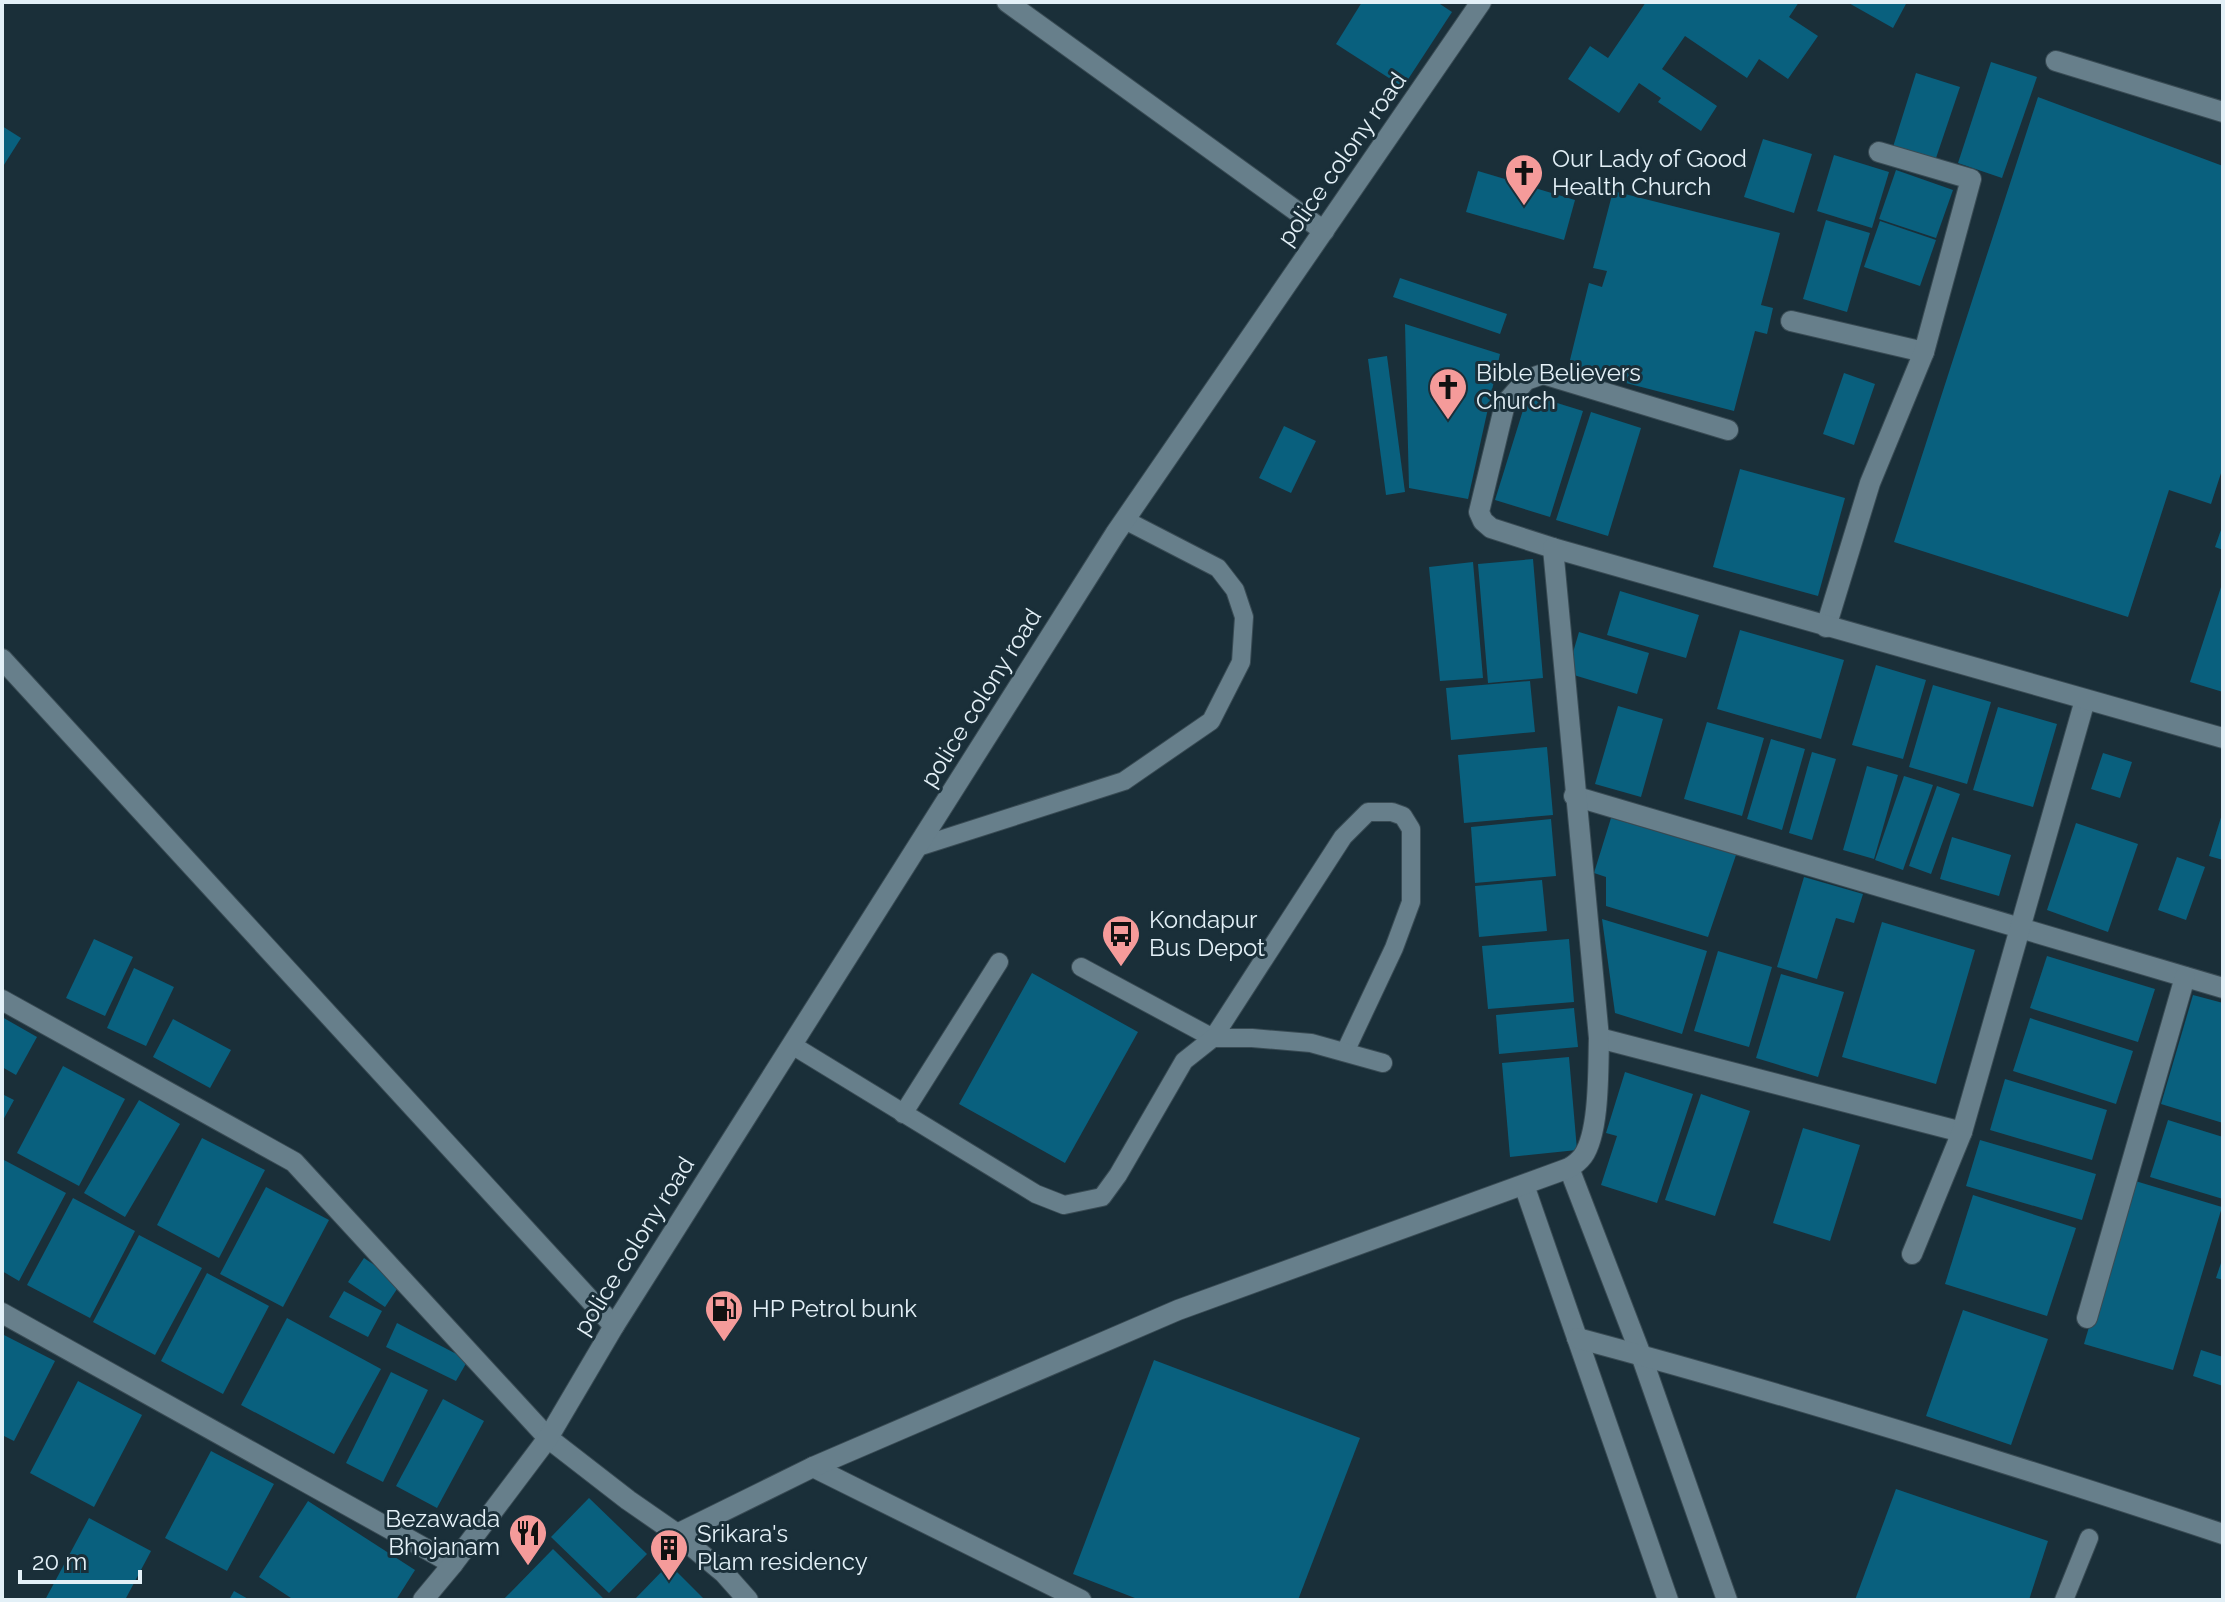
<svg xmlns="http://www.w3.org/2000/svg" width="2225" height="1602" viewBox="0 0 2225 1602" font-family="Raleway,sans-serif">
<rect width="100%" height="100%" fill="#1a2f39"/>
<!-- building -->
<g fill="#09607e">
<path d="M1362 2H1437L1452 12 1403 87 1336 44Z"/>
<path d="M1646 2H1799L1789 17 1818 36 1788 79 1759 59 1747 78 1685 36 1662 69 1717 106 1701 131 1658 102 1661 98 1639 83 1619 113 1568 79 1590 46 1608 58Z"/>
<path d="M1847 2H1907L1893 28Z"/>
<path d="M1991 62 2037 77 2002 178 1958 163Z"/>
<path d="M1916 73 1960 87 1935 161 1893 147Z"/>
<path d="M2038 97 2223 166V467L2211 504 2169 490 2128 617 1894 542Z"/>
<path d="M2 126 21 138 2 168Z"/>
<path d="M1763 139 1812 154 1794 213 1744 197Z"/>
<path d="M1834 155 1889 172 1872 228 1817 211Z"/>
<path d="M1896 170 1953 190 1936 238 1879 219Z"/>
<path d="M1478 171 1575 200 1564 240 1466 212Z"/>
<path d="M1613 191 1780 233 1761 305 1773 308 1767 334 1755 331 1734 411 1568 368 1589 283 1602 287 1607 271 1593 268Z"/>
<path d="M1826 220 1870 233 1847 312 1803 299Z"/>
<path d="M1880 221 1936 240 1920 286 1864 267Z"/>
<path d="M1400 278 1507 314 1500 334 1393 297Z"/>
<path d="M1405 324 1500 354 1468 499 1409 488Z"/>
<path d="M1387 356 1405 492 1386 495 1368 359Z"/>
<path d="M1844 373 1875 384 1854 445 1823 434Z"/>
<path d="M1528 394 1583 411 1550 517 1495 500Z"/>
<path d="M1591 412 1641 428 1608 536 1556 520Z"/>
<path d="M1284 426 1316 441 1291 493 1259 478Z"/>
<path d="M1740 469 1845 498 1818 596 1713 567Z"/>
<path d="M2223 524V550L2215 547Z"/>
<path d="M1533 559 1543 678 1488 683 1478 564Z"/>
<path d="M1473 562 1483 678 1440 681 1429 567Z"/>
<path d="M2223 581V692L2190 682Z"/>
<path d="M1620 591 1699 615 1686 658 1607 635Z"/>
<path d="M1740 630 1844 660 1821 739 1717 709Z"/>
<path d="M1579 632 1649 653 1637 694 1567 673Z"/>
<path d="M1876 665 1926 680 1903 759 1852 745Z"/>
<path d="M1530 681 1535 732 1451 740 1446 688Z"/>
<path d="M1933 685 1991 702 1967 784 1909 767Z"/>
<path d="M1618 706 1663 719 1641 797 1595 784Z"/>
<path d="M1998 707 2057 724 2033 807 1973 790Z"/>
<path d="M1707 722 1764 738 1742 816 1684 799Z"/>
<path d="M1771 739 1805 749 1782 830 1747 819Z"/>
<path d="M1547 747 1553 815 1464 823 1458 755Z"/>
<path d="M1812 752 1836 759 1812 840 1789 833Z"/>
<path d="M2103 753 2132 762 2120 798 2091 789Z"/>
<path d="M1867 766 1898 775 1874 859 1843 850Z"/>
<path d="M1904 776 1933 785 1903 870 1875 860Z"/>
<path d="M1937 786 1960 794 1931 874 1909 866Z"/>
<path d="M2223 811V860L2209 856Z"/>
<path d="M1611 818 1736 855 1708 937 1606 906V877L1594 873Z"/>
<path d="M1551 819 1556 876 1475 883 1471 827Z"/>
<path d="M2076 823 2138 844 2108 932 2047 910Z"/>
<path d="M1952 837 2011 855 1999 896 1940 879Z"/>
<path d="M2177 857 2205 867 2186 920 2158 910Z"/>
<path d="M1804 877 1863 894 1854 923 1836 918 1817 979 1777 967Z"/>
<path d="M1542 880 1547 931 1479 937 1475 886Z"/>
<path d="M1602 919 1707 951 1682 1034 1615 1013Z"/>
<path d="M1882 922 1975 950 1936 1084 1842 1057Z"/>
<path d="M94 939 133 957 105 1016 66 998Z"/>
<path d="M1569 939 1574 1002 1488 1009 1482 946Z"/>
<path d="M1718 951 1772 967 1749 1047 1694 1031Z"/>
<path d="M2047 956 2155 989 2138 1042 2030 1008Z"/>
<path d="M134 968 174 987 146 1046 107 1028Z"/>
<path d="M1032 973 1138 1032 1065 1163 959 1104Z"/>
<path d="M1781 974 1844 992 1818 1077 1756 1058Z"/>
<path d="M2193 995 2223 1003V1123L2161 1104Z"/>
<path d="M1574 1008 1578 1047 1499 1054 1496 1015Z"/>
<path d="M2 1017 37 1037 16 1075 2 1067Z"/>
<path d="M2030 1018 2133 1051 2116 1104 2013 1071Z"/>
<path d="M173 1019 231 1050 210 1088 153 1057Z"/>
<path d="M1569 1057 1577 1150 1510 1157 1502 1063Z"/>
<path d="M63 1066 125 1099 79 1186 17 1153Z"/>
<path d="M1625 1072 1693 1094 1657 1203 1601 1185 1617 1136 1606 1133Z"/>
<path d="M2005 1079 2107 1110 2092 1160 1990 1130Z"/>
<path d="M2 1094 14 1100 2 1122Z"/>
<path d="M1701 1094 1750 1111 1715 1216 1665 1200Z"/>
<path d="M139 1100 180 1124 125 1217 84 1193Z"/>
<path d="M2168 1120 2223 1137V1199L2150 1177Z"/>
<path d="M1803 1128 1860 1145 1830 1241 1773 1223Z"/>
<path d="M202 1138 265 1170 219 1258 157 1225Z"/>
<path d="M1980 1140 2096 1174 2082 1220 1966 1186Z"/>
<path d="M4 1160 66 1193 19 1281 2 1271Z"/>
<path d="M2132 1180 2222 1207 2173 1370 2084 1344Z"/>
<path d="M266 1187 329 1220 283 1307 220 1274Z"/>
<path d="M1973 1195 2076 1228 2047 1316 1945 1284Z"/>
<path d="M73 1198 135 1231 90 1318 27 1285Z"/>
<path d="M139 1235 202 1268 155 1355 93 1322Z"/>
<path d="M2223 1257V1280L2216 1278Z"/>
<path d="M364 1258 401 1283 385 1307 348 1282Z"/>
<path d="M207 1273 269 1306 223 1394 161 1361Z"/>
<path d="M344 1291 382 1311 368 1337 329 1317Z"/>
<path d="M1963 1310 2048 1339 2011 1445 1926 1416Z"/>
<path d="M287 1318 381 1369 334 1454 241 1405Z"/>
<path d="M397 1323 468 1360 456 1381 386 1347Z"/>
<path d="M2 1334 55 1361 14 1441 2 1435Z"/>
<path d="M2201 1350 2223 1357V1386L2193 1376Z"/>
<path d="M1154 1360 1360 1438 1298 1600H1140L1073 1574Z"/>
<path d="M391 1372 428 1390 383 1482 346 1463Z"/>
<path d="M78 1381 142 1415 94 1507 30 1473Z"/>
<path d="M443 1399 484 1421 437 1508 396 1486Z"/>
<path d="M211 1451 274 1484 227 1571 165 1538Z"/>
<path d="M1896 1489 2048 1541 2029 1600H1855Z"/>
<path d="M589 1498 647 1554 609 1593 551 1537Z"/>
<path d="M308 1501 415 1570 396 1600H294L259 1577Z"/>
<path d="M89 1518 151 1551 125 1600H45Z"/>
<path d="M553 1549 605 1600H503Z"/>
<path d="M669 1564 705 1600H634Z"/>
<path d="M234 1591 250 1600H229Z"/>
</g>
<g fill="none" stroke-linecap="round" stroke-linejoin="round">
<!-- lane casing -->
<g stroke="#394b54" stroke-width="20">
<g id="lane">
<path d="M918 847 1124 781 1211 721 1241 662 1244 617 1235 590 1218 568 1125 520"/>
<path d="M1081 967 1213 1038 1343 837 1368 812H1392L1403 816 1411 829V902L1394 948 1345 1052"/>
<path d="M792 1045 1036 1194 1064 1205 1102 1197 1118 1175 1184 1061 1213 1038H1252L1311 1043 1383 1063"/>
<path d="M903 1114 999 962"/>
<path d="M2064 1600 2089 1538"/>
</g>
</g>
<!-- street casing -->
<g stroke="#394b54" stroke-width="22">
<g id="street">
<path d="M1007 2 1324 231"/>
<path d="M2056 61 2223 112"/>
<path d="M1791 321 1924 352"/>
<path d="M1553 548 1491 528 1483 521 1479 512 1505 404 1526 380 1543 374 1728 430"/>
<path d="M1826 627 1870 483 1924 352 1971 179 1879 152"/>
<path d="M2 659 614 1326"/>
<path d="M1574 796 2223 988"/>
<path d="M2 1000 294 1162 548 1438 628 1500 677 1534 724 1573 748 1600"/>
<path d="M1599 1038 1962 1132"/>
<path d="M1569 1168 1641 1355 1727 1600"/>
<path d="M1524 1185 1668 1600"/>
<path d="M1912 1254 1962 1132 2085 700"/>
<path d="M2 1313 453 1564"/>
<path d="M2087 1318 2185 977"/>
<path d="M1577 1338C1794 1396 2009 1463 2223 1534"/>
<path d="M813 1467 1081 1600"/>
<path d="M677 1534 813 1467 1178 1310 1569 1168C1574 1165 1580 1160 1583 1156 1600 1132 1598 1067 1599 1038L1553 548 2223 738"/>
<path d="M423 1600 453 1564 548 1438 614 1326 1115 534 1481 2"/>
</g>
</g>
<!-- lane -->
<use href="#lane" stroke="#677f8b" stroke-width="18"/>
<!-- street -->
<use href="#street" stroke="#677f8b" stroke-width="20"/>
</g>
<!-- icons -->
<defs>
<g id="church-pin" transform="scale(2)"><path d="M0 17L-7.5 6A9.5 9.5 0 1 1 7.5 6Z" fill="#f59b9a" stroke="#1a2f39"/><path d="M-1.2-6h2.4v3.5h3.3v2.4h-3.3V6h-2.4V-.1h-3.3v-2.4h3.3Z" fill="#111"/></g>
<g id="bus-pin" transform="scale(2)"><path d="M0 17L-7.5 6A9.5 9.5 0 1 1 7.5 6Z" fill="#f59b9a" stroke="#1a2f39"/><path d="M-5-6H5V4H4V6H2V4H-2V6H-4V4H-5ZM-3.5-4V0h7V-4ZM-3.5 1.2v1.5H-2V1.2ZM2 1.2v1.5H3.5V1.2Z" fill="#111"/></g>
<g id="fuel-pin" transform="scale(2)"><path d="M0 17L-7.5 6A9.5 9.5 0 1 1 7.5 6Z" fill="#f59b9a" stroke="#1a2f39"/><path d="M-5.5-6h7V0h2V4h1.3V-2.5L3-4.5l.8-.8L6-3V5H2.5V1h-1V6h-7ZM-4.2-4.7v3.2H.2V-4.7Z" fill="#111"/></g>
<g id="restaurant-pin" transform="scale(2)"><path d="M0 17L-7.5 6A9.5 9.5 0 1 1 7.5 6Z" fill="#f59b9a" stroke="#1a2f39"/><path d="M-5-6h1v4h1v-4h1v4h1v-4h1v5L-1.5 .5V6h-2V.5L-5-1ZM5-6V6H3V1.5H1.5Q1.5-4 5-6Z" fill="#111"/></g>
<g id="building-pin" transform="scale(2)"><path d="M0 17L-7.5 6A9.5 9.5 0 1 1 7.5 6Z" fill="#f59b9a" stroke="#1a2f39"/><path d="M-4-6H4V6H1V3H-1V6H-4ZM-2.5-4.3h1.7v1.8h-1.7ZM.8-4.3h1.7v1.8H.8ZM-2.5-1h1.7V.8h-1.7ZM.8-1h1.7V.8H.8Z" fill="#111"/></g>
</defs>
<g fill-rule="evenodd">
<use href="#church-pin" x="1524" y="173"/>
<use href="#church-pin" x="1448" y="387"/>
<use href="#bus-pin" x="1121" y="934"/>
<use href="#fuel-pin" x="724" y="1309"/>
<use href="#restaurant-pin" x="528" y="1533"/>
<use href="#building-pin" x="669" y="1548"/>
</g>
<g text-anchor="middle" stroke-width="6" stroke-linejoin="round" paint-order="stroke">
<!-- street labels -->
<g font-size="24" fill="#e3f0f7" stroke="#1a2f39">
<text transform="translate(1342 159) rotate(-55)" y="8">police colony road</text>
<text transform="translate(981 698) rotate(-58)" y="8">police colony road</text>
<text transform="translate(634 1246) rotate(-58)" y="8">police colony road</text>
</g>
<!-- poi labels -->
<g font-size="24" fill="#e3f0f7" stroke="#1a2f39" text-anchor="start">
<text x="1552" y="167">Our Lady of Good<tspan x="1552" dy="28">Health Church</tspan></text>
<text x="1476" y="381">Bible Believers<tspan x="1476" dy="28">Church</tspan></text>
<text x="1149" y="928">Kondapur<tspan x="1149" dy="28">Bus Depot</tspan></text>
<text x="752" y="1317">HP Petrol bunk</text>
<text x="500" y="1527" text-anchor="end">Bezawada<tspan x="500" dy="28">Bhojanam</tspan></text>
<text x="697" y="1542">Srikara's<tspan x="697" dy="28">Plam residency</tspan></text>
</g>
</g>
<!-- border -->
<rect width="2225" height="1602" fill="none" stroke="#e3f0f7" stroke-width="8"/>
<!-- scale -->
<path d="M20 1570v12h120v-12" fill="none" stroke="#e3f0f7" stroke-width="4"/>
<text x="32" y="1570" font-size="24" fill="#e3f0f7" stroke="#1a2f39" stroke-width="6" paint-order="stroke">20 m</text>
</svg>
